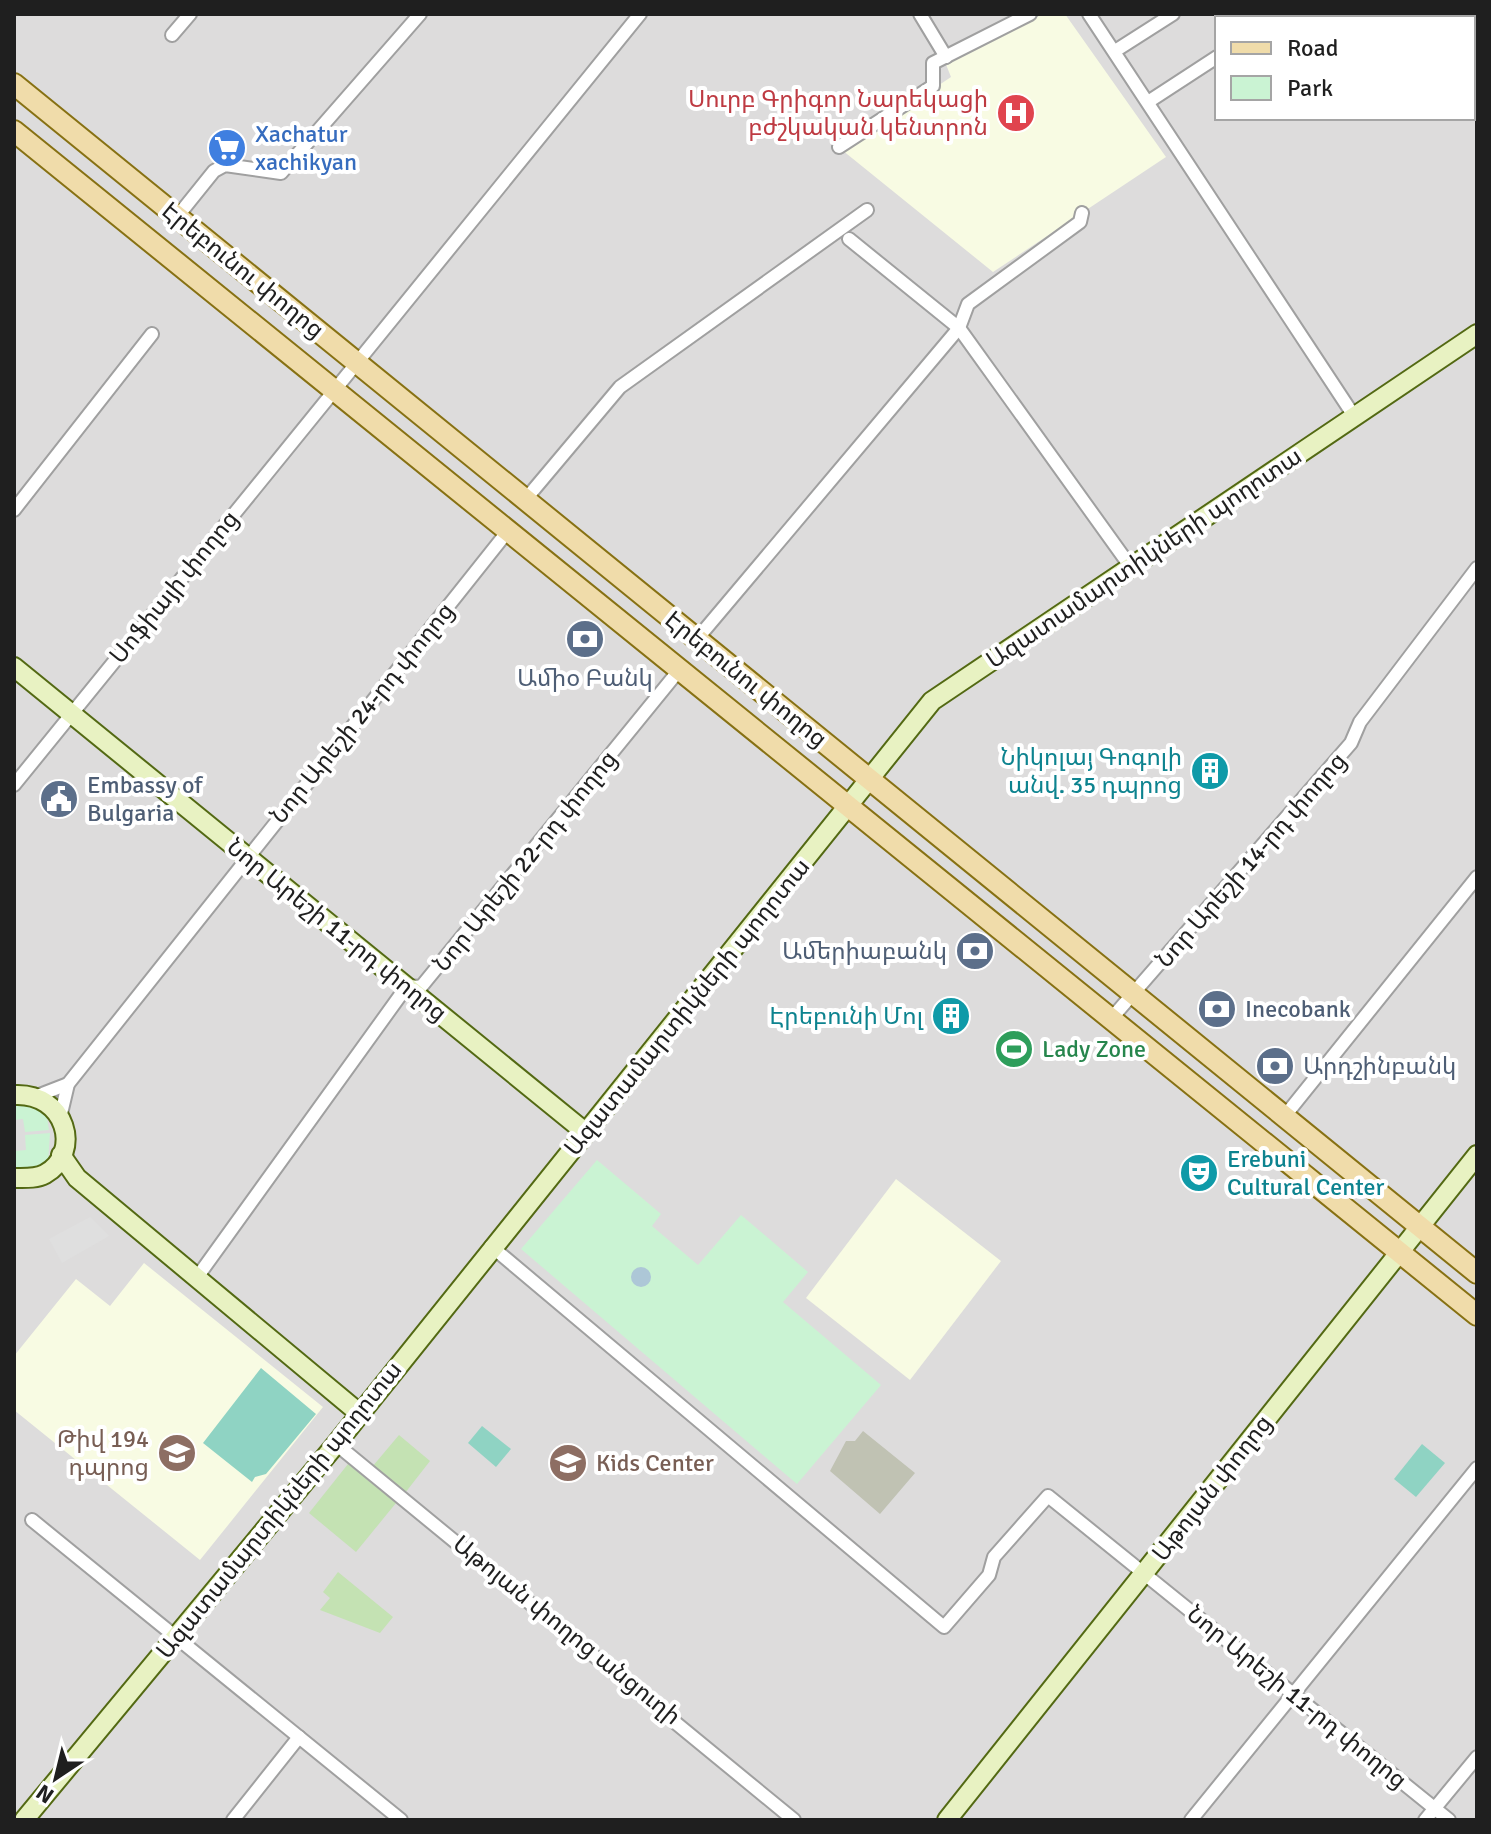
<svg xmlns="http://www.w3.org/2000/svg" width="1491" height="1834" viewBox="0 0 1491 1834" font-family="Signika,'Noto Sans Armenian',sans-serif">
<rect width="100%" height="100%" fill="#efede7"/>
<!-- residential -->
<path fill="#dddcdc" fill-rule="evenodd" d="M14 14H1477V1820H14ZM1217 18H1473V118H1217Z"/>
<!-- education -->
<g fill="#f8fbe3">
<path d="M1043 14H1065L1166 157 993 272 842 150 951 77 945 62Z"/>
<path d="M896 1179 1001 1261 910 1380 806 1298Z"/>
<path d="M144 1263 323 1407 200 1560 14 1410V1356L76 1279 110 1306Z"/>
</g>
<!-- construction -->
<path fill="#c0c2b3" d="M863 1431 915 1473 880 1514 830 1471 846 1441H855Z"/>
<!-- grass -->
<g fill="#c4e2b3">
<path d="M399 1435 430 1461 405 1493 372 1467Z"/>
<path d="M348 1464 396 1503 356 1552 309 1513Z"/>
<path d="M338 1572 393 1617 380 1633 320 1610 330 1598 323 1592Z"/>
</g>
<!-- park -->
<g fill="#caf3d3">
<path d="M14 1100 33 1101 47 1117 49 1130 25 1132 23 1119 14 1120Z"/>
<path d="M50 1133 48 1163 42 1168 14 1174V1151L26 1150 25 1135Z"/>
<path d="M597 1160 661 1214 652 1226 698 1265 741 1215 808 1272 783 1302 881 1385 797 1484 521 1249Z"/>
</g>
<!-- pitch -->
<g fill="#8fd3c3">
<path d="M261 1368 316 1414 266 1474 255 1477 252 1482 203 1443Z"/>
<path d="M482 1426 511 1449 496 1467 468 1443Z"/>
<path d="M1422 1444 1445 1463 1416 1497 1394 1479Z"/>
</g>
<!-- parking -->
<path fill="#dfdfdf" d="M90 1217 109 1236 62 1263 49 1239Z"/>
<!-- water -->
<circle fill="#adc7d7" cx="641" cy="1277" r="10"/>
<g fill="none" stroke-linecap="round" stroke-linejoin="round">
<!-- street casing -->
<g stroke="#a0a0a0" stroke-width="16">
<g id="street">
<path d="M920 14 946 57"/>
<path d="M1089 14 1354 416"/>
<path d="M1427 14 1430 18"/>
<path d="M1278 18 1284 14"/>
<path d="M172 35 190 14"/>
<path d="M1115 51 1173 14"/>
<path d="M1473 83 1477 89"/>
<path d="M1148 102 1217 57"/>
<path d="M839 147 933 86V63L1030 14"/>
<path d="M177 217 214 171 225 165 281 173 420 14"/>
<path d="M849 239 959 328 1130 566"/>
<path d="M525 500 620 387 867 210"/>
<path d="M14 510 152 334"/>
<path d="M697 639 959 328 968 304 1080 222 1082 213"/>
<path d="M14 785 640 14"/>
<path d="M1111 1019 1351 743 1360 722 1477 568"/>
<path d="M37 1096 68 1084"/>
<path d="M1284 1117 1477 877"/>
<path d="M60 1118 68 1084 508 531"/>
<path d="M491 1246 944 1627 989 1575 994 1557 1048 1496 1449 1820"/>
<path d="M198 1276 407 986 421 987 680 669"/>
<path d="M336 1444 794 1820"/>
<path d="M32 1520 401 1820"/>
<path d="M233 1820 299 1737"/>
<path d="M1191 1820 1477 1468"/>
<path d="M1425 1820 1477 1757"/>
</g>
</g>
<!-- secondary casing -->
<g stroke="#536913" stroke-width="22">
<g id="secondary">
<path d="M14 667 585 1132"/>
<path d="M14 1095C66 1092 83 1153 45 1174 36 1179 24 1178 14 1178"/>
<path d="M61 1155 77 1178 359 1413"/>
<path d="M24 1820 336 1444 932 701 1477 334"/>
<path d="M947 1820 1477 1155"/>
</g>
</g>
<!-- primary casing -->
<g stroke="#877113" stroke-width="24">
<g id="primary">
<path d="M14 84 1477 1273"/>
<path d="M14 131 1477 1315"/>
</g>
</g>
<!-- street -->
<use href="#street" stroke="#fff" stroke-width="12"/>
<!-- secondary -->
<use href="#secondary" stroke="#e8f2c2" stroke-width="18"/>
<!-- primary -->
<use href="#primary" stroke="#f0dcaa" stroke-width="20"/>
</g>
<!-- icons -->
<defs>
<g id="hospital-disc" transform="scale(2)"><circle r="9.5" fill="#e0444e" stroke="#fff"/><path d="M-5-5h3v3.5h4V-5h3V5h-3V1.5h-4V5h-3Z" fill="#fff"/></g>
<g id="supermarket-disc" transform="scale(2)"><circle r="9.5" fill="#3f7fe0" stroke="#fff"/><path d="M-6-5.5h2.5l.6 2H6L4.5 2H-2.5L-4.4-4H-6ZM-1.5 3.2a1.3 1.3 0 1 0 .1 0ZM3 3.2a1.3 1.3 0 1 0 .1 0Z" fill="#fff"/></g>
<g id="bank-disc" transform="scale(2)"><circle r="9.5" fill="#5c6f8a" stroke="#fff"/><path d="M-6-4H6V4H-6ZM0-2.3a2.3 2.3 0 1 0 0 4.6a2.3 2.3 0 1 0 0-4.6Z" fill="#fff"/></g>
<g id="building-disc" transform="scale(2)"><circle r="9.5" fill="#0f9aa8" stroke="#fff"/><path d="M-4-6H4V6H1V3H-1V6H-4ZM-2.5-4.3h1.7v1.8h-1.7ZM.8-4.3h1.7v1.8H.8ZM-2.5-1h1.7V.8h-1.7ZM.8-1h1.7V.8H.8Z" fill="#fff"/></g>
<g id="civic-disc" transform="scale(2)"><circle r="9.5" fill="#5c6f8a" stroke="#fff"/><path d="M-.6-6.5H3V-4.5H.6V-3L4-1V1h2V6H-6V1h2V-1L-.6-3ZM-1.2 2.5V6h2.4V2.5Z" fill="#fff"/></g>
<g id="stadium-disc" transform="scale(2)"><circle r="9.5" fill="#2e9e5b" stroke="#fff"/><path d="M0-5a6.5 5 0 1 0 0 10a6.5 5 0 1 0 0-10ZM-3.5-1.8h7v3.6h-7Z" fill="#fff"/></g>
<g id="theatre-disc" transform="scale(2)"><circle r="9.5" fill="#0f9aa8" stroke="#fff"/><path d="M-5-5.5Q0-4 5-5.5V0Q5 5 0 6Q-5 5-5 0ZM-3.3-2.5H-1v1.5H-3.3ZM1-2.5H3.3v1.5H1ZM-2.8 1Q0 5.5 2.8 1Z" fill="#fff"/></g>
<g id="school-disc" transform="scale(2)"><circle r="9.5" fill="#8d6e63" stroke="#fff"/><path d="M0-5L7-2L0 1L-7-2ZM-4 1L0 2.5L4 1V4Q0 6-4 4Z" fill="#fff"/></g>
</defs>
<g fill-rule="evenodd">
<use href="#hospital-disc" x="1016" y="113"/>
<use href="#supermarket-disc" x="227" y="148"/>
<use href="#bank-disc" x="585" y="639"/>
<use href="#building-disc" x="1210" y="771"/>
<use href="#civic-disc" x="59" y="799"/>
<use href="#bank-disc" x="975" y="951"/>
<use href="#bank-disc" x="1217" y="1009"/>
<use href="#building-disc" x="951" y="1016"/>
<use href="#stadium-disc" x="1014" y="1049"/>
<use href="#bank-disc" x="1275" y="1066"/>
<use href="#theatre-disc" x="1199" y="1173"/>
<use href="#school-disc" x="177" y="1453"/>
<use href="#school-disc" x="568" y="1463"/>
</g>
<g text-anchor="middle" stroke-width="8" stroke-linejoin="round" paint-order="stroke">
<!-- health labels -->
<g font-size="24" fill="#be3a42" stroke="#fff" text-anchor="end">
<text x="988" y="107">Սուրբ Գրիգոր Նարեկացի<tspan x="988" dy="28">բժշկական կենտրոն</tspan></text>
</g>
<!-- shop labels -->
<g font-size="24" fill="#366cbe" stroke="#fff" text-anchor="start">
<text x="255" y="142">Xachatur<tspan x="255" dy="28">xachikyan</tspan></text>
</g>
<!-- street labels -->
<g font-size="24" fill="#1f1f1f" stroke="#fff">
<text transform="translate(243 270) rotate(39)" y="8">Էրեբունու փողոց</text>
<text transform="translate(1144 558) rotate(-34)" y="8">Ազատամարտիկների պողոտա</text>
<text transform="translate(174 587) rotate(-51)" y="8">Սոֆիայի փողոց</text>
<text transform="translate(746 679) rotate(39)" y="8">Էրեբունու փողոց</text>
<text transform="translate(362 713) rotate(-51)" y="8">Նոր Արեշի 24-րդ փողոց</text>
<text transform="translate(1251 860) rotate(-49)" y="8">Նոր Արեշի 14-րդ փողոց</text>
<text transform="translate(525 861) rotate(-51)" y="8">Նոր Արեշի 22-րդ փողոց</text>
<text transform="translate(337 930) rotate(39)" y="8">Նոր Արեշի 11-րդ փողոց</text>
<text transform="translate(687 1007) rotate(-51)" y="8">Ազատամարտիկների պողոտա</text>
<text transform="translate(1212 1488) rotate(-52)" y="8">Աթոյան փողոց</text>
<text transform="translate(279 1510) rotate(-51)" y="8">Ազատամարտիկների պողոտա</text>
<text transform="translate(567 1630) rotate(39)" y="8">Աթոյան փողոց անցուղի</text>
<text transform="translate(1297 1697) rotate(39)" y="8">Նոր Արեշի 11-րդ փողոց</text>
</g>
<!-- service labels -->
<g font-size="24" fill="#4e5e75" stroke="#fff" text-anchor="start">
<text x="585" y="686" text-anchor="middle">Ամիօ Բանկ</text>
<text x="87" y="793">Embassy of<tspan x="87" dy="28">Bulgaria</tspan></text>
<text x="947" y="959" text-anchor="end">Ամերիաբանկ</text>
<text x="1245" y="1017">Inecobank</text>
<text x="1303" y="1074">Արդշինբանկ</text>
</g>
<!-- culture labels -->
<g font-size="24" fill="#0d838f" stroke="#fff" text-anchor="end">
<text x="1182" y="765">Նիկոլայ Գոգոլի<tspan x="1182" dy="28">անվ. 35 դպրոց</tspan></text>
<text x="923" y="1024">Էրեբունի Մոլ</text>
<text x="1227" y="1167" text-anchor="start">Erebuni<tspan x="1227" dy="28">Cultural Center</tspan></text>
</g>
<!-- leisure labels -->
<g font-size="24" fill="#27864d" stroke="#fff" text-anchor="start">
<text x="1042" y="1057">Lady Zone</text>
</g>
<!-- education labels -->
<g font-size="24" fill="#785e54" stroke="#fff" text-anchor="end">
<text x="149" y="1447">Թիվ 194<tspan x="149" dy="28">դպրոց</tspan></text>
<text x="596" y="1471" text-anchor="start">Kids Center</text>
</g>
</g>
<!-- border -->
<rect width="1491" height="1834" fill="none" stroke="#1f1f1f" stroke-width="32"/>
<!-- legend -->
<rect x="1215" y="16" width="260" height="104" fill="#ffffff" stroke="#a5a5a5" stroke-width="2"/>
<rect x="1231" y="42" width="40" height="12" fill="#f0dcaa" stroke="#a5a5a5" stroke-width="2"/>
<text x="1287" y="56" font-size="24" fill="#1f1f1f">Road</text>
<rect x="1231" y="76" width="40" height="24" fill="#caf3d3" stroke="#a5a5a5" stroke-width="2"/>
<text x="1287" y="96" font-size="24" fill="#1f1f1f">Park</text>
<!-- north arrow -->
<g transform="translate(56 1778) rotate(215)" stroke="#ffffff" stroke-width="6" paint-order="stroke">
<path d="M0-6L14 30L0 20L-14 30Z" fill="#1f1f1f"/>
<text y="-12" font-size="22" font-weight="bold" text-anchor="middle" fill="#1f1f1f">N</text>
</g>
</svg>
